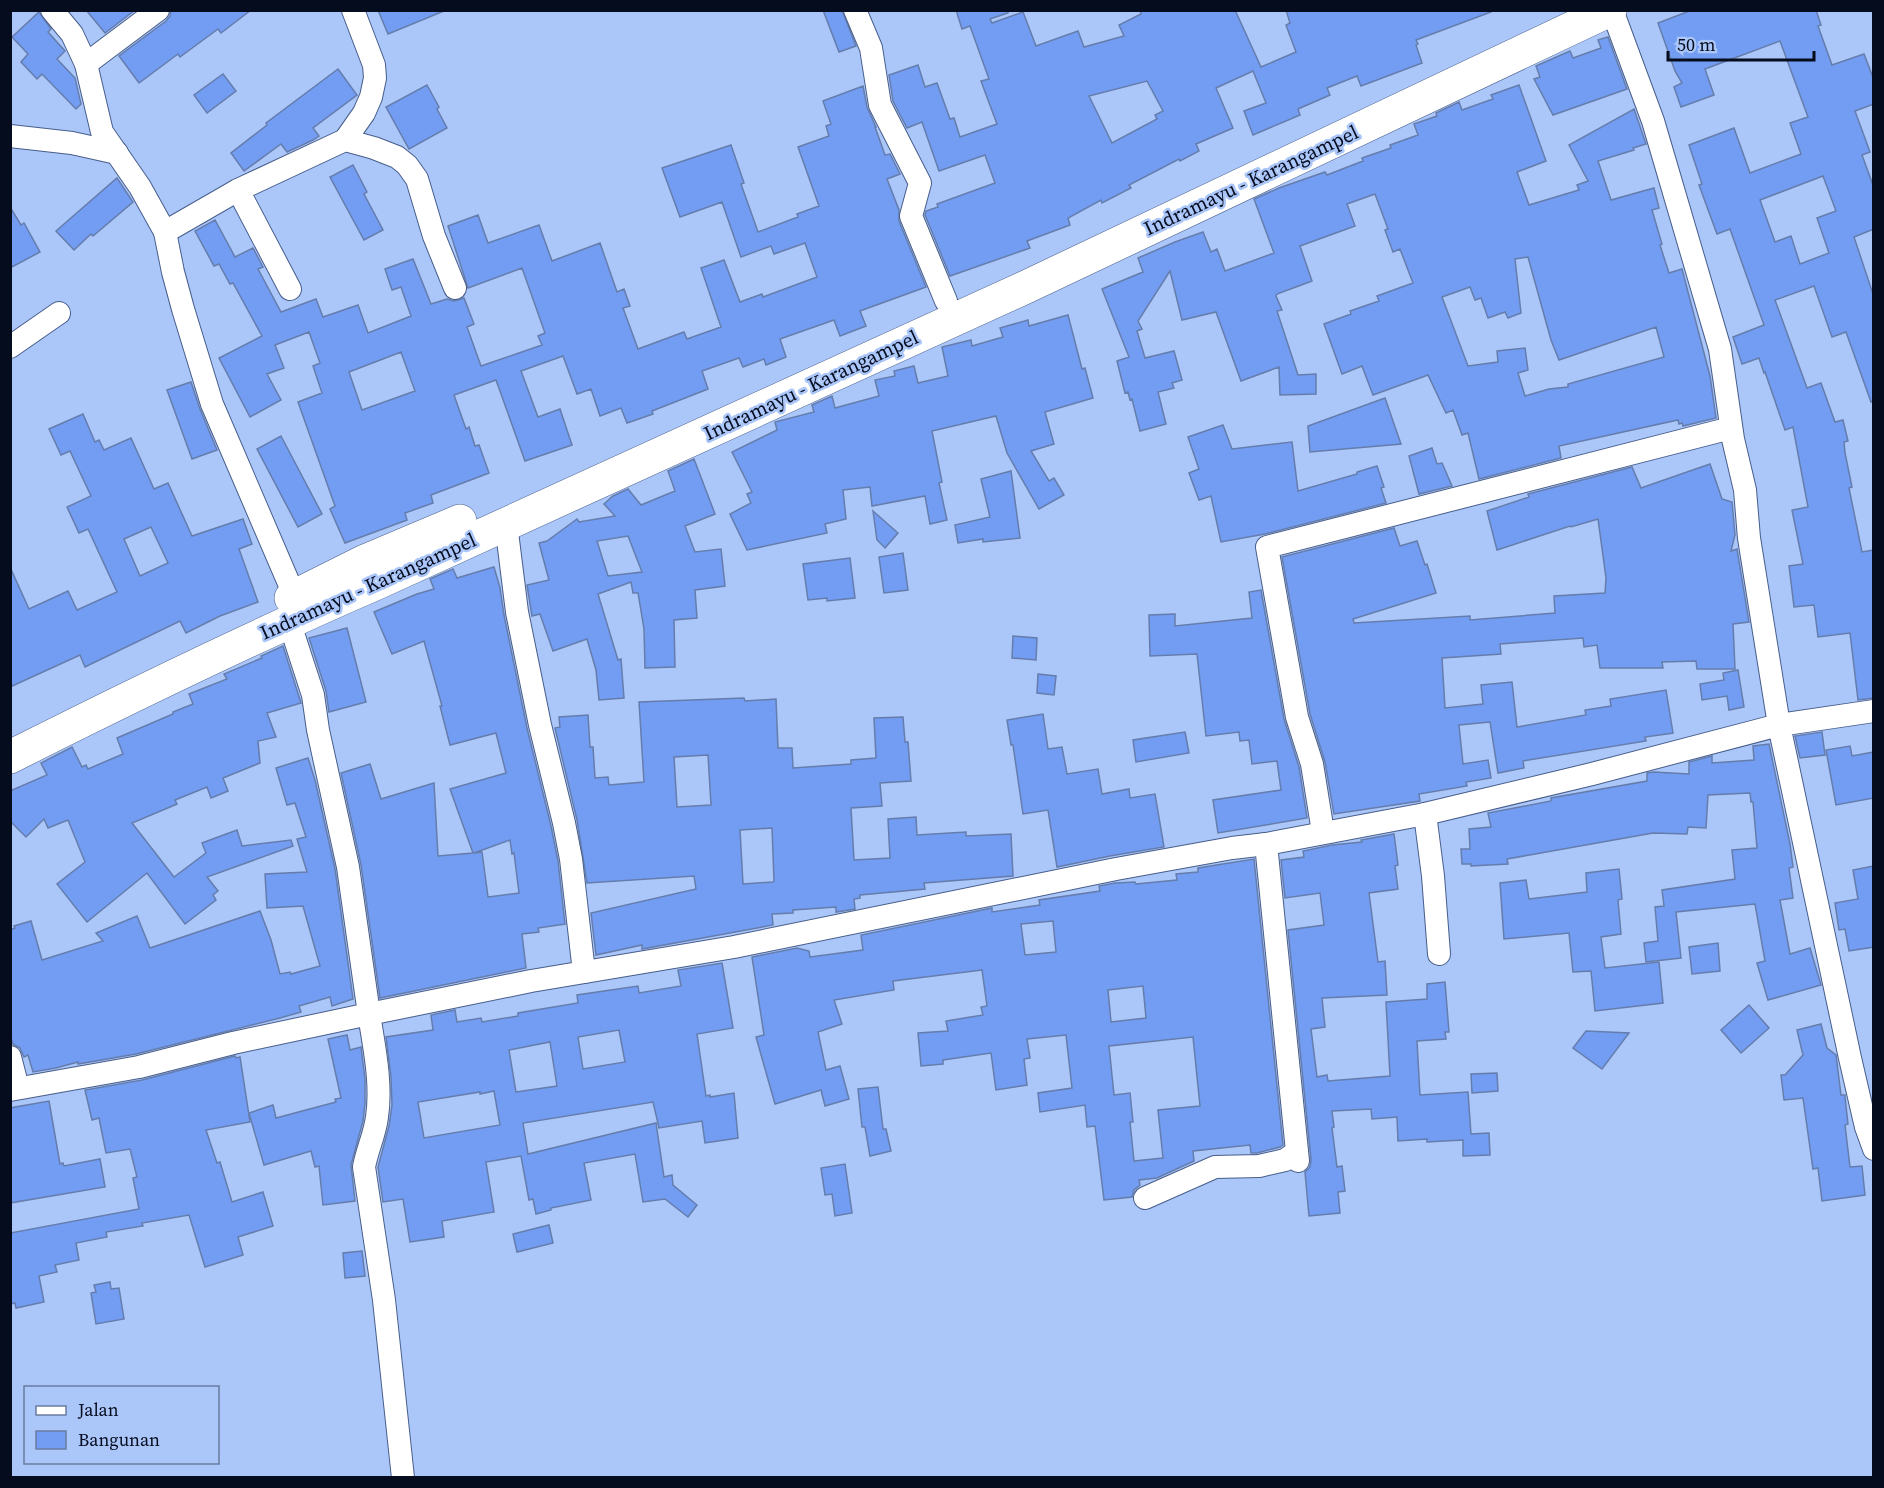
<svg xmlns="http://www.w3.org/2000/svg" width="1884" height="1488" viewBox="0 0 1884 1488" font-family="'Source Serif 4',serif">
<rect width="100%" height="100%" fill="#abc6f9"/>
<!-- building -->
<g fill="#729df3" stroke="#657dac" stroke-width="1.5" fill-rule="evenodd">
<path d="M86 10H135L105 33Z"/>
<path d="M171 10H251L221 33 218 29 180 57 178 54 139 83 119 56 166 21 170 16Z"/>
<path d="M378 10H444V11L388 34Z"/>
<path d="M823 10H842L856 46 839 52Z"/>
<path d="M956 10H1008V13L990 19 992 23 1023 12 1036 46 1078 31 1084 47 1124 36 1119 25 1141 14 1140 10H1235L1261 67 1296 52 1286 25 1290 23 1286 10H1491V12L1416 40 1418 44 1416 45 1422 63 1361 86 1357 76 1327 88 1330 95 1298 109 1300 115 1253 135 1244 111 1266 103 1253 71 1216 88 1233 128 1196 144 1199 151 1180 161 1179 159 1129 185 1131 188 1102 203 1101 200 1068 218 1070 225 1027 241 1030 248 950 276 925 215 926 211 938 207 937 204 995 183 985 155 939 171 922 122 907 128 893 101 889 75 918 65 925 87 937 83 950 119 954 118 960 137 997 124 981 81 989 79 970 26 962 29ZM1147 81 1163 111 1155 115 1157 119 1112 143 1089 96Z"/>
<path d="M1692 10H1816L1821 25 1818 26 1832 65 1864 54 1874 80V104L1855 111 1870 152 1862 155 1874 188V229L1854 237 1874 297V401L1871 402 1846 332 1832 337 1814 286 1775 300 1807 388 1821 383 1835 422 1843 420 1848 441 1844 442 1845 453 1852 487 1849 488 1862 552 1874 550V698L1858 700 1850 633 1818 637 1814 605 1794 607 1789 566 1803 564 1792 510 1808 507 1793 427 1785 430 1765 372 1764 373 1759 358 1742 364 1733 337 1764 325 1730 229 1717 234 1699 185 1702 184 1689 145 1734 128 1750 173 1801 154 1790 123 1808 117 1780 41 1705 69 1714 95 1681 107 1674 87 1682 83 1675 71 1658 23ZM1823 176 1836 211 1817 218 1829 253 1800 264 1791 236 1775 242 1760 200Z"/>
<path d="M39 12 51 29 48 32 65 51 57 59 75 78 81 104 76 109 42 74 37 79 21 62 28 54 12 37Z"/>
<path d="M1608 37 1627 89 1553 115 1534 79 1540 77 1536 66 1570 51 1573 58 1601 48 1598 40Z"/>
<path d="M338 69 357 95 313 128 319 136 313 140 287 152 281 144 244 171 231 153 267 125 266 123Z"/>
<path d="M223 74 236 91 207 113 194 95Z"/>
<path d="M427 85 439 107 437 109 447 128 409 149 386 107Z"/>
<path d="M1519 85 1546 161 1517 172 1529 205 1579 190 1577 185 1588 181 1569 145 1634 109 1646 144 1633 148 1634 150 1598 161 1611 200 1654 188 1659 208 1652 210 1662 244 1660 245 1669 273 1682 269 1710 376 1716 418 1683 426 1682 423 1679 424 1678 420 1559 446 1561 458 1479 479 1468 433 1462 435 1453 410 1446 413 1428 375 1373 395 1362 366 1342 374 1324 324 1351 314 1350 311 1379 301 1377 296 1413 283 1400 249 1393 252 1385 230 1388 229 1375 194 1347 204 1355 226 1300 246 1312 281 1277 294 1276 296 1282 310 1277 311 1298 375 1316 374V394L1280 395 1279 367 1241 381 1216 312 1182 320 1170 271 1138 321 1142 329 1137 331 1145 358 1174 351 1182 380 1172 383 1174 388 1158 392 1166 424 1140 431 1132 399 1130 400 1128 392 1125 393 1117 361 1129 357 1102 289 1143 272 1138 258 1175 242 1203 232 1211 252 1217 249 1225 271 1274 253 1254 199 1279 188 1325 172 1327 175 1363 161 1362 158 1391 148 1390 145 1418 135 1414 124 1437 116 1436 113 1459 102 1462 110 1493 99 1491 95ZM1528 257 1551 340 1559 360 1656 327 1664 357 1568 384V387L1549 389 1525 396 1518 373 1528 370 1525 348 1497 351 1498 362 1468 366 1442 297 1470 287 1475 300 1481 298 1488 318 1505 312 1508 318 1521 313 1515 259Z"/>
<path d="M863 86 867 107 876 127H875L885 155 890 154 900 174 887 179 899 210V221L926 287 860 311 866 326 840 336 834 320 780 339 786 357 766 365 764 359 743 367 739 358 702 371 708 389 652 411 653 414 627 423 621 408 600 416 591 389 577 394 563 356 521 371 538 417 560 409 572 445 525 461 496 380 454 395 466 429 469 427 475 446 479 445 489 473 431 495 433 503 405 513 407 520 345 543 330 509 335 506 298 402 322 393 313 366 320 363 309 332 275 345 284 368 267 374 281 400 250 417 219 358 262 336 233 283 230 284 219 264 214 266 195 231 215 220 235 257 253 248 263 267 258 269 281 312 316 299 323 317 358 305 368 333 411 316 401 287 392 290 385 269 413 259 431 304 447 299 454 301 464 298 474 324 467 327 481 366 542 345 538 336 545 333 522 268 468 288 448 226 478 215 488 243 539 225 552 261 600 243 617 292 624 289 630 306 623 308 638 349 684 332 687 339 721 327 701 268 724 260 740 302 762 294 763 297 817 277 805 243 774 254 771 246 741 257 722 202 680 217 662 168 731 145 744 183 741 184 758 232 798 217 797 214 819 206 798 147 829 136 826 126 831 124 823 101ZM401 352 415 391 362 410 349 372Z"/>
<path d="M353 165 367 192 364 194 383 230 364 240 330 177Z"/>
<path d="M117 178 133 202 93 236 91 234 74 250 56 231Z"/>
<path d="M10 207 21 225 24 223 40 252 10 268Z"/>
<path d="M1068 315 1082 369 1085 368 1093 398 1045 412 1054 444 1031 451 1049 481 1054 478 1064 495 1039 509 1007 453 996 416 932 431 942 482 939 483 947 520 930 524 925 496 872 506 870 487 843 490 846 519 825 524 827 533 747 550 730 514 751 503 747 494 752 492 732 452 777 430 775 422 814 412 812 405 832 396 835 408 879 396 875 380 895 376 894 371 914 366 918 383 948 376 942 347 971 340 972 346 1003 337 1000 328 1028 320 1029 326Z"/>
<path d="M191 382 200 409 217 450 192 459 167 390Z"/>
<path d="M1385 398 1401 444 1310 452 1308 426Z"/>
<path d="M83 414 95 442 99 440 104 450 131 438 154 489 168 483 192 536 243 519 252 544 239 549 258 602 220 616 186 633 180 621 85 667 80 655 10 687V567L29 609 68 591 77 610 117 592 88 529 79 533 67 507 91 496 70 451 61 455 49 429ZM151 527 168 563 140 576 124 539Z"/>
<path d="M1223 425 1232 449 1292 442 1298 491 1357 474V472L1377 466 1384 487 1381 488 1386 503 1265 534 1221 542 1211 496 1199 500 1189 473 1199 469 1188 437Z"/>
<path d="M281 436 322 514 298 527 257 449Z"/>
<path d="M1432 448 1437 464 1442 463 1452 486 1419 494 1409 456Z"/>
<path d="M694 459 715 514 685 526 695 552 721 549 725 586 695 590 697 618 674 620 675 667 645 668 644 629 638 593H633L631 582 598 594 618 660 621 659 624 698 599 700 596 670 587 639 553 651 540 614 532 616 527 585 549 580 539 543 547 541 577 519 579 522 615 516 604 504 613 496 628 489 641 505 675 491 668 471ZM628 536 642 572 608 576 597 541Z"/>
<path d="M1710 464 1722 499 1732 502 1735 535 1731 551 1737 549 1749 622 1733 624 1735 669H1697L1696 661 1662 662 1663 668H1600L1597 645 1584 647 1583 638 1500 644 1501 654 1442 658 1445 708 1483 704 1481 685 1512 682 1517 727 1586 715 1585 710 1611 706 1610 699 1666 690 1673 733 1645 737 1646 741 1523 761 1524 768 1498 773 1490 722 1459 725 1463 764 1488 760 1491 778 1466 782 1467 786 1419 794 1420 801 1334 814 1325 762 1310 714 1282 557 1394 528 1400 546 1417 541 1425 565 1427 564 1436 593 1353 619 1354 623 1470 616V620L1555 613 1554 596 1605 593 1606 578 1598 519 1571 527 1570 526 1497 550 1487 511 1529 497 1528 494 1632 467 1641 488Z"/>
<path d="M1011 471 1020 538 983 542V539L958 543 955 525 990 517 981 479Z"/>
<path d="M873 511 898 533 885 548 877 540Z"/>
<path d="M903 553 908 590 884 593 879 557Z"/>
<path d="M850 558 855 598 827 601V598L808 600 803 564Z"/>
<path d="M494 567 500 588 504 615 527 728 551 826 558 861 565 924 538 928 539 932 522 934 526 968 380 998 361 865 341 773 370 764 381 799 434 783 438 856 473 853 450 789 506 773 496 733 450 745 440 706H442L424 641 392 654 374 612 417 594 434 589 430 579 453 569 457 578ZM510 840 512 854 514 853 519 893 488 897 482 852 474 853Z"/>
<path d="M1261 590 1284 719 1299 767 1307 818 1218 833 1213 800 1281 790 1277 761 1252 764 1249 740 1240 741 1239 732 1206 736 1197 654 1150 656 1149 615 1175 614V626L1252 618 1249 592Z"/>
<path d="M347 628 366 702 329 712 326 691 309 638Z"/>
<path d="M1013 636 1037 638 1036 660 1012 658Z"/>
<path d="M283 646 301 703 267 713 276 737 258 741 260 763 223 778 228 791 211 798 207 787 175 800 177 804 132 823 174 877 206 853 202 843 237 830 242 846 291 840 293 846 207 877 218 891 213 895 216 900 185 924 147 873 87 922 57 884 85 862 68 820 48 828 44 819 26 837 10 821V791L47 775 41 763 72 747 82 767 86 765 88 769 123 754 117 738 173 714V712L193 704 189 694 227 679 224 674 262 658 261 656Z"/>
<path d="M1738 670 1744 707 1729 710 1727 696 1702 700 1700 684 1724 680 1723 673Z"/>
<path d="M1038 674 1056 676 1054 695 1037 693Z"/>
<path d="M744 698 745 701 776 699 778 748H792L793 768 851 764V760L876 758 874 718 903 717 905 742H908L911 781 880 783 882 806 851 808 854 860 890 858 888 819 916 817 917 835 966 832V836L1011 834 1013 876 924 883 925 889 860 895V898L854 899 855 909 836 912V907L793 910V913L772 914 773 925 642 949V945L596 955 591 913 696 889 694 876 587 883 577 820 555 728 560 727 559 717 588 715 590 747H593L595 778 608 777 609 785 644 782 639 702ZM708 755 711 805 677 807 674 757ZM772 828 774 881 773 882 743 884 740 830Z"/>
<path d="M1043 714 1048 749 1062 747 1067 774 1098 769 1102 794 1129 789 1130 798 1155 794 1164 847 1110 856 1057 867 1048 810 1023 814 1013 745H1011L1007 720Z"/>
<path d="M1185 732 1189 753 1136 762 1133 740Z"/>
<path d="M1822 732 1825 755 1800 758 1795 736Z"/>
<path d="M1769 744 1790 844 1793 867 1789 868 1793 898 1780 900 1790 954 1810 948 1821 985 1768 1000 1757 963 1765 961 1755 904 1676 912 1681 958 1646 962 1644 943 1658 941 1655 907 1664 906 1662 890 1735 879 1732 850 1757 848 1753 802H1751L1750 793 1708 795 1706 828 1688 827 1687 834 1653 833 1507 859 1508 864 1471 866V864H1462L1461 849H1470L1469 829 1491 827 1488 813 1551 801V798L1647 781V773L1654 772 1689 774V762L1712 756V763L1754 760 1753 746Z"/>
<path d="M1850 746 1852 756 1874 752V798L1836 805 1826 750Z"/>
<path d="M308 758 315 780 335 869 353 999 332 1006 330 997 299 1006 301 1012 280 1018 136 1054 78 1064V1062L56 1068 33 1072 28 1055 24 1057 20 1048 13 1044 10 1035V930L15 928 14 926 31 921 42 960 103 941 96 933 137 916 150 948 260 911 271 940 280 974 290 972 291 974 320 966 303 906 267 908 265 874 307 872 297 839 306 837 295 803 287 805 276 768Z"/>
<path d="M1394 834 1398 865 1395 866 1398 889 1369 893 1378 962 1385 961 1387 995 1322 998 1325 1027 1311 1029 1317 1077 1327 1075 1328 1081 1390 1076 1386 1002 1427 999V984L1445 982 1449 1032H1445L1446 1039 1417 1041 1420 1095 1468 1092 1471 1134 1489 1133 1490 1155 1463 1156V1140L1427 1142V1139L1398 1141 1397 1117 1372 1119 1371 1109 1332 1111 1334 1127 1332 1128 1337 1167 1342 1166 1345 1191 1338 1192 1340 1213 1309 1216 1305 1172 1310 1167 1311 1160 1288 930 1324 925 1320 893 1285 898 1281 860 1304 857 1303 851 1332 845 1362 842 1361 840Z"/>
<path d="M1254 859 1283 1145 1280 1147 1257 1153H1251L1250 1145 1193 1151 1194 1161 1157 1178 1139 1180 1140 1185 1134 1190 1132 1197 1104 1200 1095 1126 1087 1127 1085 1105 1040 1112 1038 1093 1072 1088 1066 1035 1027 1039 1030 1058 1024 1059 1027 1085 996 1090 991 1053 943 1060V1064L921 1066 918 1033 948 1031 946 1021 983 1015 981 1007 987 1006 982 970 893 981 894 990 834 1000 842 1024 818 1032 826 1070 840 1066 849 1099 825 1106 821 1090 775 1104 756 1037 764 1035 752 957 797 948 809 951 810 957 863 950 861 935 992 908V912L1040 905 1039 900 1100 891 1099 886 1115 883 1135 882 1136 884 1177 880 1176 874 1198 872V868ZM1053 921 1056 952 1025 955 1021 924ZM1143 986 1146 1018 1111 1022 1108 990ZM1193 1037 1200 1106 1158 1110 1163 1158 1134 1161 1130 1122H1133L1130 1093 1114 1095 1109 1046Z"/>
<path d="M1874 866V947L1849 951 1845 929 1839 930 1835 903 1858 899 1853 870Z"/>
<path d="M1619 869 1622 899 1618 900 1621 934 1601 937 1605 968 1659 962 1663 1003 1595 1011 1591 971 1573 972 1569 933 1504 939 1500 883 1526 880 1529 899 1587 892 1586 873Z"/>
<path d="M1718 943 1720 971 1692 974 1689 947Z"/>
<path d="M722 963 733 1028 697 1034 706 1096 710 1095V1097L734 1093 738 1138 705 1143 702 1121 659 1128 653 1102 523 1123 528 1154 656 1123 664 1177 672 1175 673 1185 697 1205 688 1217 665 1199 643 1202 635 1154 584 1163 591 1200 551 1208V1210L536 1214 533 1199 529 1200 521 1156 486 1162 494 1212 442 1221 444 1237 410 1242 403 1199 383 1202 378 1167 389 1126 392 1105 391 1077 386 1037 433 1030 431 1015 455 1010 457 1022 481 1018 482 1022 518 1016V1013L578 1003 577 995 638 986 639 993 681 986 678 970ZM619 1030 625 1062 583 1069 578 1037ZM550 1042 557 1086 516 1092 509 1050ZM494 1091 500 1125 424 1138 418 1102 480 1092V1094Z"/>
<path d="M1749 1005 1769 1028 1741 1053 1721 1030Z"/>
<path d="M1821 1024 1827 1048 1836 1055 1841 1095H1845V1097L1848 1124 1845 1125 1850 1167 1862 1166 1865 1195 1822 1201 1818 1168 1813 1169 1803 1098 1784 1100 1781 1075H1785L1803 1055 1797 1030Z"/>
<path d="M1586 1031 1629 1033 1602 1069 1573 1048Z"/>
<path d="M347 1035 350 1050 361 1047 365 1079V1103L363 1121 351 1165 355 1201 323 1205 319 1166 315 1167 311 1151 264 1165 249 1113 273 1105 276 1118 336 1102 335 1099 341 1098 328 1039Z"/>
<path d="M235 1056 236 1058 240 1057 250 1122 206 1130 217 1163 220 1162 232 1202 263 1192 273 1226 238 1237 243 1255 205 1267 189 1215 142 1223 143 1226 106 1232 107 1237 76 1243 79 1260 55 1265 57 1272 39 1276 44 1302 16 1308 15 1303 10 1304V1233L139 1209 133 1178 137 1177 130 1149 106 1153 99 1118 92 1120 85 1090 142 1080Z"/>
<path d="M1497 1073 1498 1091 1472 1093 1471 1074Z"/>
<path d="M878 1087 883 1129H886L891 1151 870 1156 865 1127H862L858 1089Z"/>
<path d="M49 1101 60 1164 63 1163 64 1166 100 1159 105 1187 10 1203V1108Z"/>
<path d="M845 1164 852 1213 835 1216 832 1194 825 1195 821 1168Z"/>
<path d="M549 1225 553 1243 517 1252 513 1234Z"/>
<path d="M362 1251 365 1276 345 1278 343 1253Z"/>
<path d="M110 1282 111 1289 119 1288 124 1319 96 1324 91 1293 96 1292 94 1285Z"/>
</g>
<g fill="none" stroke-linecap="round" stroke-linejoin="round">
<!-- street casing -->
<g stroke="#475e8b" stroke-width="24">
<g id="street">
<path d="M52 10 72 34 86 64 102 132 140 187 165 232"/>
<path d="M855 10 871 48 880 105 920 183 911 216 946 301"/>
<path d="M86 64 158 10"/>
<path d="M10 136 72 143 117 153"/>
<path d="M345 140 374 148 397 157 407 165 417 179 434 236 455 288"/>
<path d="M238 190 290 289"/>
<path d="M10 347 59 313"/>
<path d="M506 524 517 612 540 725 564 823 571 859 584 972"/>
<path d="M300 609 212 404 183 309 173 272 165 232 238 190 345 140 364 113 371 97 375 78 374 65 353 10"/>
<path d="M1874 711 1779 725 1850 1058 1866 1127 1874 1149"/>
<path d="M1425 814 1433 876 1439 954"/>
<path d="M1323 832 1312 764 1297 717 1267 547 1731 428"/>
<path d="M1266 844 1298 1161"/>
<path d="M10 1057 18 1088"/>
<path d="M10 1090 139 1067 233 1043 369 1014 348 867 318 730 313 695 289 621"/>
<path d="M1145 1198 1215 1167 1259 1166 1285 1160 1297 1152"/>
<path d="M403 1478 384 1300 364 1167C367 1150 375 1134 377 1117 382 1083 374 1047 369 1014L531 981 734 947 1116 869 1232 848 1266 844 1425 814 1592 774 1779 725 1749 538 1745 490 1733 439 1720 349 1653 121 1612 10"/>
</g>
</g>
<!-- primary casing -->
<g stroke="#475e8b" stroke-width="34">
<g id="primary">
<path d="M291 598 363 562 460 521"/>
<path d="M10 757C131 696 252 637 377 583L1026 287 1610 10"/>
</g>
</g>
<!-- street -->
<use href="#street" stroke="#fff" stroke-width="22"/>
<!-- primary -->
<use href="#primary" stroke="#fff" stroke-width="33"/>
</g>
<g text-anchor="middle" stroke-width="5" stroke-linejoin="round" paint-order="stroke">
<!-- street labels -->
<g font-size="20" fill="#050c1e" stroke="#abc6f9">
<text transform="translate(1251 180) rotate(-25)" y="7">Indramayu - Karangampel</text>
<text transform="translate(811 385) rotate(-25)" y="7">Indramayu - Karangampel</text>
<text transform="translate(368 586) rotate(-24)" y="7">Indramayu - Karangampel</text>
</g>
</g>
<!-- border -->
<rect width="1884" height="1488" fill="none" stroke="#050c1e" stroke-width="24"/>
<!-- legend -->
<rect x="24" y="1386" width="195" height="78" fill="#abc6f9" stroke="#697ca1" stroke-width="1.5"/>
<rect x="36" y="1406" width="30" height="9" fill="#ffffff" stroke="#697ca1" stroke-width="1.5"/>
<text x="78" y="1416" font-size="18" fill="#050c1e">Jalan</text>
<rect x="36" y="1431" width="30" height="18" fill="#729df3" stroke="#697ca1" stroke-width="1.5"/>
<text x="78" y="1446" font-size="18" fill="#050c1e">Bangunan</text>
<!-- scale -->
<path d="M1668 51v9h146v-9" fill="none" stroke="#050c1e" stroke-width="3"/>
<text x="1677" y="51" font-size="18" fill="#050c1e" stroke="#abc6f9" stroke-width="4.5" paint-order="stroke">50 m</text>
</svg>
